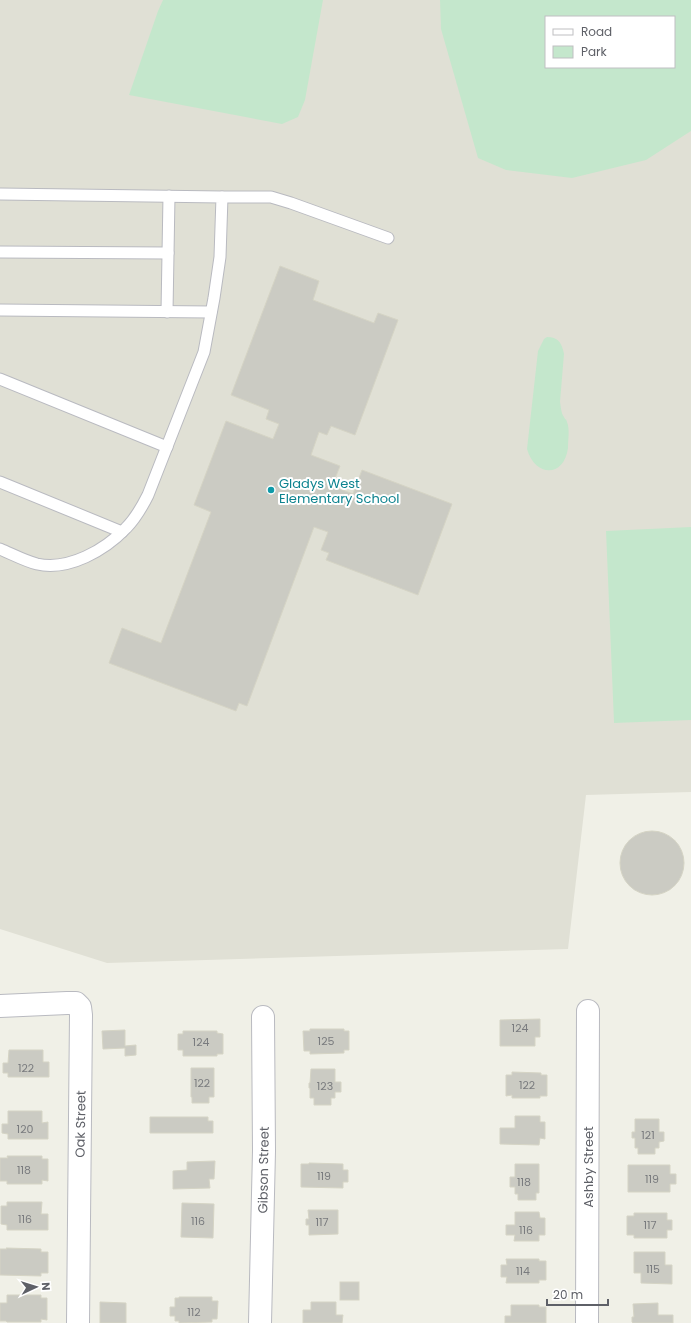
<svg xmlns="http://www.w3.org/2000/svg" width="691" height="1323" viewBox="0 0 691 1323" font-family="Poppins,sans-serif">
<rect width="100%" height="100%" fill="#f0f0e7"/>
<!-- education -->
<path fill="#e0e0d5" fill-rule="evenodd" d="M0 0H691V792L586 795 568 949 107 963 0 929ZM546 17H674V67H546Z"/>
<!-- green -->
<g fill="#c4e7cc" fill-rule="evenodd">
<path d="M163 0H323L305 100 298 117 282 124 129 95 158 11Z"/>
<path d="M440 0H691V131L646 160 572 178 506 170 478 158 441 29ZM546 17H674V67H546Z"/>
<path d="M547 337C559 337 562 344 564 354L560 402C561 407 561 413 564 417 566 421 566 418 567 422 570 429 568 440 568 448 564 478 535 477 527 449L538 351 544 339Z"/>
<path d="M691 527V720L614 723 606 531Z"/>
</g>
<!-- building -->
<g fill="#cbcbc3" stroke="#d5d4c5">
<path d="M280 266 319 281 313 300 374 323 378 313 398 320 355 435 331 426 327 435 319 432 311 455 340 466 332 486 353 494 362 470 452 504 418 595 326 560 329 553 321 550 328 532 314 527 247 706 239 703 236 711 109 663 122 628 161 643 211 512 194 505 226 421 273 439 279 424 266 419 269 410 231 395Z"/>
<circle cx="652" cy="863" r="32"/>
<path d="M540 1019V1037H535V1046H500V1020Z"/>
<path d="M310 1029H344V1031H349V1050H344V1053L310 1054V1051H304L303 1031H310Z"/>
<path d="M125 1030V1046L136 1045V1055L125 1056V1048L103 1049 102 1031Z"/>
<path d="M183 1031H217V1033L223 1034V1054H217V1056H183V1050H178V1034H183Z"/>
<path d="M9 1050H43V1062H49V1077H8V1073H3V1063H8Z"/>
<path d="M191 1068H214V1097H209V1103H192V1097H191Z"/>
<path d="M311 1069H335V1082H341V1092H335V1098H331V1105H314V1098H310V1088H309V1083H310Z"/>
<path d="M512 1072 541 1073V1075H547V1096H540V1098H512V1095L506 1096V1075H512Z"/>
<path d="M8 1111H42V1123L48 1122V1139H8V1134L2 1133V1124H8Z"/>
<path d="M515 1116H540V1122H545V1139L540 1138 539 1145 500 1144V1128H515Z"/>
<path d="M150 1117H208V1121H213V1133H150Z"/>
<path d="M635 1119H659V1132H664V1141L659 1142V1148H655V1154H638V1148H635V1138H632V1132H635Z"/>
<path d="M7 1156H42V1159H48V1181L42 1180V1184H7V1181H0V1158H8Z"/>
<path d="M215 1161 214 1179H209L210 1188 173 1189V1171L187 1170V1162Z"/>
<path d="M309 1163 343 1164V1170H348V1182H343V1188L301 1187V1164H309Z"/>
<path d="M515 1164H539V1193H536V1200H518V1194H515V1187H510V1177H515Z"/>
<path d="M628 1165H670V1174H676V1184H670V1192H628Z"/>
<path d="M7 1202H42L41 1214H48V1230H7V1225L1 1224V1206H7Z"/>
<path d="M182 1203 214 1204 213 1238 181 1237Z"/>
<path d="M308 1210H338V1234L309 1235V1225H306V1219H309Z"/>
<path d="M515 1212H539L540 1218H545V1235H539V1241H514L515 1235H506V1225H515Z"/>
<path d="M634 1213H667V1220H672V1230H667V1238H634V1235H627V1216H634Z"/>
<path d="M6 1248 41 1249V1252H48V1273H41V1276L0 1275V1249H7Z"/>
<path d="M634 1252H665V1265H672V1284L641 1283V1273H634Z"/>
<path d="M506 1259H539V1261H546V1280H539V1283H506L507 1277H501V1265H507Z"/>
<rect x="340" y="1282" width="19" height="18"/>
<path d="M7 1295H41V1298H47V1320L41 1319V1322H7L6 1321H0V1303H7Z"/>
<path d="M179 1297H212V1301H218L217 1319H212V1322L179 1323V1321H175V1316H170V1307H175V1298H179Z"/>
<path d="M100 1302 126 1303V1323H100Z"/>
<path d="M311 1302H336V1315H343L342 1323H303V1310H311Z"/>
<path d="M658 1303V1315H673V1323H633L632 1322V1317H634L633 1304Z"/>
<path d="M511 1305H539V1307H546V1323H505V1316H511Z"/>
</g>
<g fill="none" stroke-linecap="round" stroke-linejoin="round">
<!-- lane casing -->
<g stroke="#b9bac0" stroke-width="13">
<g id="lane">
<path d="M0 194 222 197 220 257 214 298 204 352 148 495C142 507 135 519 126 528 105 550 69 571 37 564 25 561 12 554 0 549"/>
<path d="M222 197H271L291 203 388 238"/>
<path d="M0 252 168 253"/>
<path d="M0 310 211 312"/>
<path d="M167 312 169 196"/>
<path d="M0 379 167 447"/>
<path d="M0 482 122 532"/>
</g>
</g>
<!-- street casing -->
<g stroke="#b9bac0" stroke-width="24">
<g id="street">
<path d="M0 1006 67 1003H76L80 1007 81 1015 78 1323"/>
<path d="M260 1323 264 1151 263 1017"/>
<path d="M587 1323 588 1011"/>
</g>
</g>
<!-- lane -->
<use href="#lane" stroke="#fff" stroke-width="11"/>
<!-- street -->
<use href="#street" stroke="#fff" stroke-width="22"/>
</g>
<!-- markers -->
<circle fill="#0f9aa8" stroke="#fff" stroke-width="1.5" cx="271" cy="490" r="4"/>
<g text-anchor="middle" stroke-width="4" stroke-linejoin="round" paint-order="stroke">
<!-- number labels -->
<g font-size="11" fill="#797b7e">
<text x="520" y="1032">124</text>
<text x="326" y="1045">125</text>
<text x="201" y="1046">124</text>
<text x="26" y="1072">122</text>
<text x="202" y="1087">122</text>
<text x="527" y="1089">122</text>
<text x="325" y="1090">123</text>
<text x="25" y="1133">120</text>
<text x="648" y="1139">121</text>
<text x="24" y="1174">118</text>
<text x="324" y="1180">119</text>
<text x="652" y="1183">119</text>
<text x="524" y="1186">118</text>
<text x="25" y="1223">116</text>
<text x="198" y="1225">116</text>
<text x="322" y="1226">117</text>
<text x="650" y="1229">117</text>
<text x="526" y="1234">116</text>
<text x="653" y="1273">115</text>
<text x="523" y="1275">114</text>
<text x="194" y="1316">112</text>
</g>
<!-- culture labels -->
<g font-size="13" fill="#0d838f" stroke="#fff" text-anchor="start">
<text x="279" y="488">Gladys West<tspan x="279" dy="15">Elementary School</tspan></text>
</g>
<!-- street labels -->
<g font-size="13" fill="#5e6067" stroke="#fff">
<text transform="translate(80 1124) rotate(-89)" y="5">Oak Street</text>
<text transform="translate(588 1167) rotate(-90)" y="5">Ashby Street</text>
<text transform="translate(263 1170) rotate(-89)" y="5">Gibson Street</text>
</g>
</g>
<!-- legend -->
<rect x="545" y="16" width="130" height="52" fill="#ffffff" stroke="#bfbfc2"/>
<rect x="553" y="29" width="20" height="6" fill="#ffffff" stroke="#bfbfc2"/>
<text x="581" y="36" font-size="12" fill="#5e6067">Road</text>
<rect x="553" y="46" width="20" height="12" fill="#c4e7cc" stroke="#bfbfc2"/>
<text x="581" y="56" font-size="12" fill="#5e6067">Park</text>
<!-- north arrow -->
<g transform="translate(36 1287) rotate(86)" stroke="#ffffff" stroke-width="3" paint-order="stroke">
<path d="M0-3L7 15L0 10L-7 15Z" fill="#5e6067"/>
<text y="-6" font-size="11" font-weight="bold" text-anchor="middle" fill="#5e6067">N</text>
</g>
<!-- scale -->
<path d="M547 1299v6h61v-6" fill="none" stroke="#5e6067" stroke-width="2"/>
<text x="553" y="1299" font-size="12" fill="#5e6067" stroke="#ffffff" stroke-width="3" paint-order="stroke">20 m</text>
</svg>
